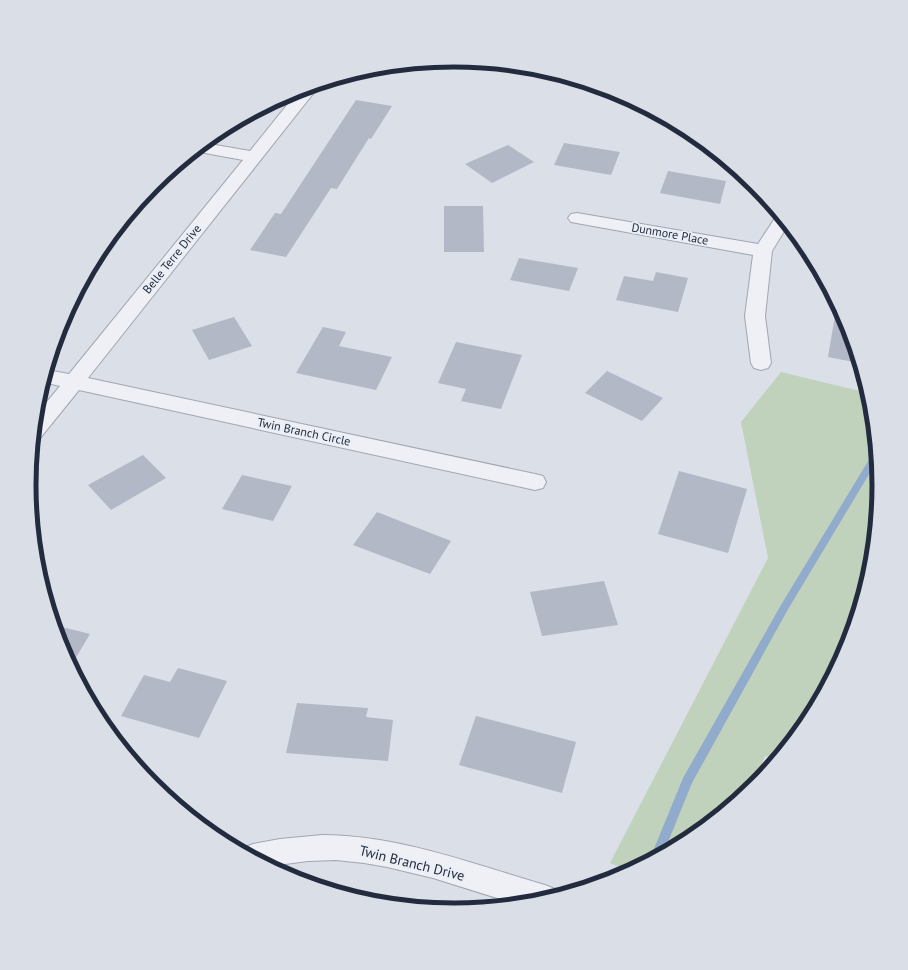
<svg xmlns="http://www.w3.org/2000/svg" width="908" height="970" viewBox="0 0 908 970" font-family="'PT Sans',sans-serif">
<rect width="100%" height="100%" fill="#dbdfe7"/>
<!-- green -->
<path fill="#c0d2bb" d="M781 372 868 393 871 402 879 485 871 568 847 648 807 721 777 758 765 756 754 786 690 838 630 871 610 863 768 558 741 422Z"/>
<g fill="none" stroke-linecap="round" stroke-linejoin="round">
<!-- stream -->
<path fill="#91abcc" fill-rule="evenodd" d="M876 452 877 461 787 611 692 783 664 852 652 859 651 856 683 778 781 605 873 453Z"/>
</g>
<!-- building -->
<g fill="#b2b8c5">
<path d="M356 100 392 106 371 139 369 138 337 189 331 188 286 257 250 250 275 213 281 214Z"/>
<path d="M564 143 620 152 611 175 554 165Z"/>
<path d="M508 145 534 162 492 183 465 164Z"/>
<path d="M668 171 726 181 720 204 660 193Z"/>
<path d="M444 206H483L484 252H444Z"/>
<path d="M519 258 578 268 569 291 510 280Z"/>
<path d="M656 272 688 278 678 312 616 300 624 276 653 281Z"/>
<path d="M837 304 847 323 859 363 828 357Z"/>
<path d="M234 317 252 346 209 360 192 330Z"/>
<path d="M323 327 346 332 339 346 392 357 376 390 296 373Z"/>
<path d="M456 342 522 355 501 409 461 401 466 389 438 383Z"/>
<path d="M607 371 663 398 642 421 585 393Z"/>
<path d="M143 455 166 478 111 510 88 485Z"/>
<path d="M679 471 747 489 728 553 658 534Z"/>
<path d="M242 475 292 486 273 521 222 509Z"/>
<path d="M377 512 451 541 430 574 353 545Z"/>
<path d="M604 581 618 625 542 636 530 592Z"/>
<path d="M54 625 90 634 71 666 61 647Z"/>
<path d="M178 668 227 681 199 738 121 716 144 675 170 682Z"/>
<path d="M297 703 368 708 366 717 393 720 388 761 286 753Z"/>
<path d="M476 716 576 742 562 793 459 765Z"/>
</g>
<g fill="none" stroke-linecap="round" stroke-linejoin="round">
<!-- street casing -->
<g stroke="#a0a6b1" stroke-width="2">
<g id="street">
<path d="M316 85 318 87 316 90 88 378 535 474 543 476 546 482 543 488 535 490 79 390 41 437 34 439 36 415 60 386 43 382 47 370 69 374 243 160 194 151 204 143 250 151 299 90Z"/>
<path d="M577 213 758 244 777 215H779L788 225 772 251 765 316 771 363 768 368 761 370 754 368 751 363 745 316 753 255 571 222 568 218 571 214Z"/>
<path d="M322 835C398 835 473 864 545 885L555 889 558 896 537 902 516 904 433 878 387 867 364 863 336 860 308 861 270 866 242 851 243 848 253 844 280 839Z"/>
</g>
</g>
<!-- street -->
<use href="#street" fill="#eef0f5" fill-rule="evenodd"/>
</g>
<g text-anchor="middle" stroke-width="3.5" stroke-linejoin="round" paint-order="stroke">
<!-- street labels -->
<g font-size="12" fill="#232c3f" stroke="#eaeef5">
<text transform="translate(670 234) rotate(10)" y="4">Dunmore Place</text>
<text transform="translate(172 259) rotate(-51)" y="4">Belle Terre Drive</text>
<text transform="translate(304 432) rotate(12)" y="4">Twin Branch Circle</text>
</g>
<!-- near-street labels -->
<g font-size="14" fill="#232c3f" stroke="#eaeef5">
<text transform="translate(412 863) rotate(14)" y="5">Twin Branch Drive</text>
</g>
</g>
<!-- crop -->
<path d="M0 0H908V970H0ZM36 485a418 418 0 1 1 836 0a418 418 0 1 1-836 0Z" fill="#dadee6" fill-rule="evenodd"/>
<path fill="none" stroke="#232c3f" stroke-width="5" d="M36 485a418 418 0 1 1 836 0a418 418 0 1 1-836 0Z"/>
</svg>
